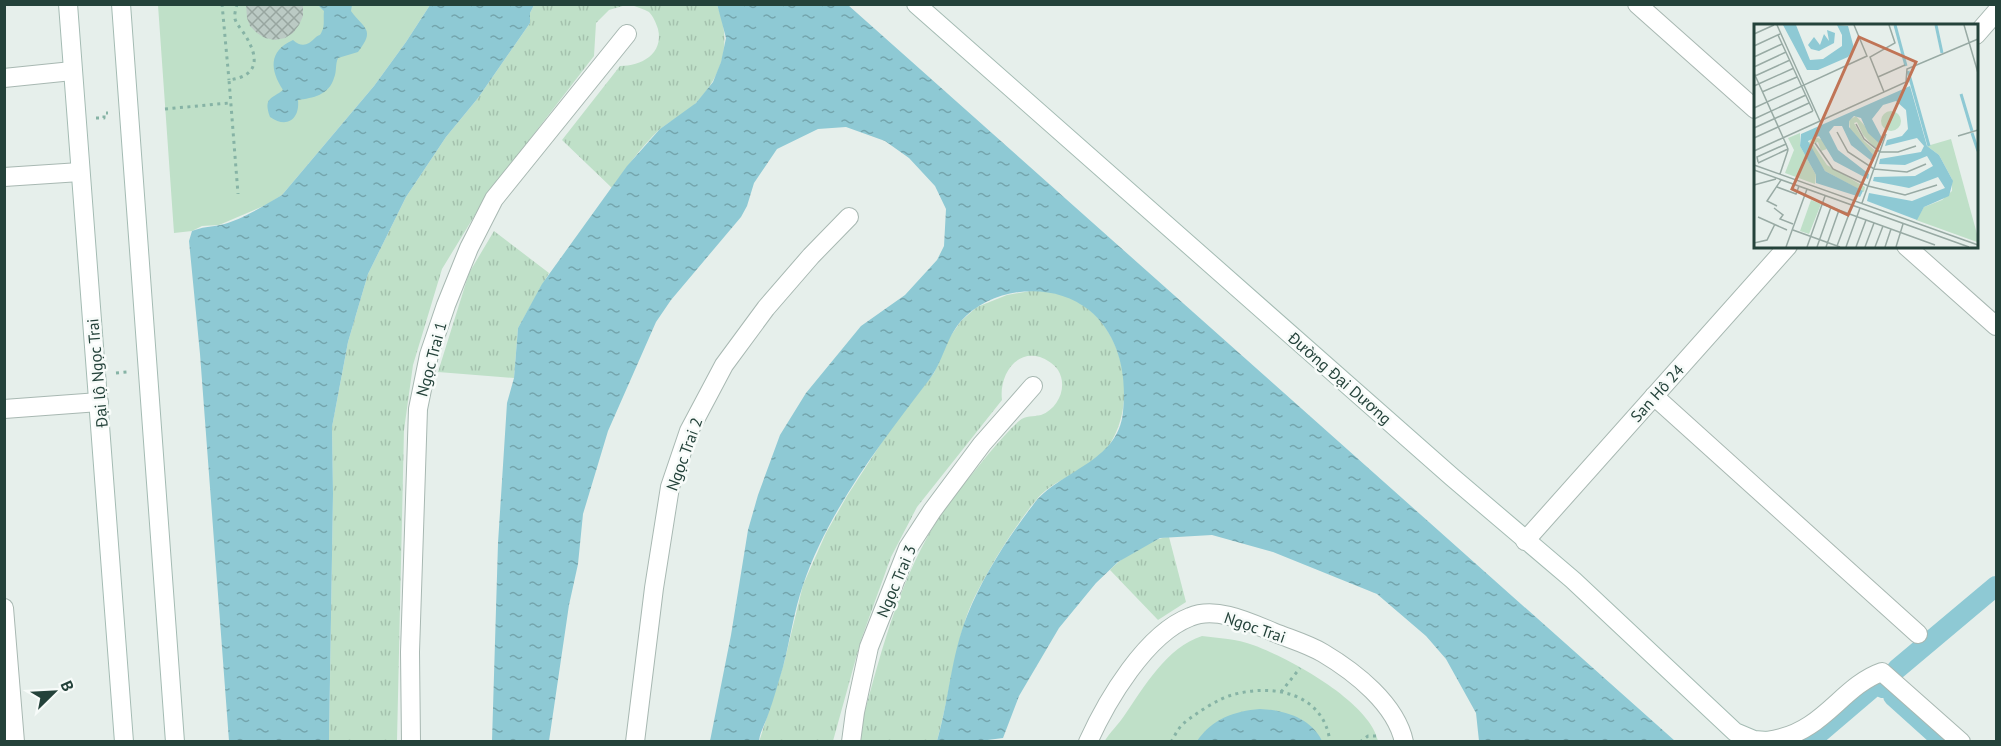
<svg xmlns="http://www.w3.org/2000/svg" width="2001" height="746" viewBox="0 0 2001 746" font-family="'PT Sans',sans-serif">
<defs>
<pattern id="grass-tufts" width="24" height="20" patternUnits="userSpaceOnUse" patternTransform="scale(1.5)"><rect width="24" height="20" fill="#bfe0c8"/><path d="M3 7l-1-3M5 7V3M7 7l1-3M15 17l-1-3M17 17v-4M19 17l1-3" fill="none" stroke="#a4c1ad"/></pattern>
<pattern id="water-ripples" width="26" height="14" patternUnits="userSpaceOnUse" patternTransform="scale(1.5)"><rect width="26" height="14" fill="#8ec9d4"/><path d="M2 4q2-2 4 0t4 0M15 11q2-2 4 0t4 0" fill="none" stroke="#74a5ad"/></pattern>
<pattern id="building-cross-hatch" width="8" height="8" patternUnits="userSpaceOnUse" patternTransform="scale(1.5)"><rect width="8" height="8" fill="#bbcac4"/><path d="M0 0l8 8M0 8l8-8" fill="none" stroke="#98a6a0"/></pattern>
</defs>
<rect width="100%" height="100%" fill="#e6efeb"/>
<!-- grass -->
<g fill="url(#grass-tufts)">
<path d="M534 5H626L609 10 596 23 594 56 489 192 442 269 413 365 404 430 397 741 329 742 333 494 332 427 348 342 368 274 406 197 446 137 478 98 530 23V13Z"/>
<path d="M631 5H717C732 41 724 74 696 103 686 114 671 120 659 130 641 147 626 168 612 188L562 140 620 66C641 66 664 54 658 29 656 23 653 16 649 12 644 9 637 7 631 5Z"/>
<path d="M494 231 549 273 518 328 514 378 438 372 469 273Z"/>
<path d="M1036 290C1047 292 1061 293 1071 298 1124 322 1140 401 1108 447 1093 467 1064 476 1045 491 1032 501 1001 549 992 565 983 581 972 600 966 618 953 657 948 701 937 741H857C881 653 902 558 962 486 980 465 999 439 1019 421 1026 415 1033 417 1041 415 1059 408 1068 386 1058 370 1054 364 1046 359 1040 357 1014 350 999 377 1002 400L917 507 891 557 861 640 833 741 759 742 784 663 803 585 826 533 847 496 891 428 934 373 947 341 961 321 977 307 1007 295Z"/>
<path d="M1169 537 1186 602 1158 620 1110 570C1122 557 1151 538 1169 537Z"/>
</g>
<!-- green -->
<g fill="#bfe0c8">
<path d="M158 5H430L406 42 374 86 282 195 266 205 219 225 202 226 192 231 174 233Z"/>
<path d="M1202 636C1219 638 1237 639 1253 645 1289 658 1370 702 1378 741L1104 742C1110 732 1118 725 1124 716 1144 687 1167 647 1202 636Z"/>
</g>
<!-- water -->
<g fill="url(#water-ripples)">
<path d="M717 4 848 5 1675 741H1479L1476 713 1446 659 1426 636 1377 594 1273 552 1212 535 1160 538 1118 562 1096 583 1059 628 1019 696 1003 738 972 742 937 741C949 700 951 656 967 616 983 576 1007 539 1033 505 1059 470 1118 463 1123 412 1127 374 1119 335 1089 310 1053 281 993 286 961 321 946 338 943 362 929 380 881 443 829 509 803 585 794 611 790 640 783 667 778 683 774 699 768 715 765 724 760 732 759 741H710L731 635 748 530 758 495 780 435 806 393 861 326 905 295 937 260 944 246 946 209 935 186 909 158 885 141 846 127 818 129 777 149 754 183 747 206 741 217 671 300 656 322 608 431 583 514 578 564 569 605 549 741H492L498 543 507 403 514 378 518 328 542 284 627 166 660 129 696 103 713 82 721 62 726 38Z"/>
<path d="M318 5H352L351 11C364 29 376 29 358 52L338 58C335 65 337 71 334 78 329 95 313 98 298 100 300 119 287 129 270 117 263 97 272 99 283 90 270 70 268 51 293 40 302 48 308 45 315 38 319 34 320 37 322 31 325 26 323 17 324 11Z"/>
<path d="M430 5H534L530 13V23L478 98 446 137 406 197 368 274 348 342 332 427 333 494 329 741H229L200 354 189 241 192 231C202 227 210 227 220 225 242 220 263 206 282 195L374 86 406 42Z"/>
<path d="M1260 709C1284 710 1311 718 1322 741H1197C1212 719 1234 711 1260 709Z"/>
</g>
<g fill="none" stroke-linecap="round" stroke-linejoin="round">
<!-- canal -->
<g stroke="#8ec9d4" stroke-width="20">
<path d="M1897 669 1996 586"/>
<path d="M1893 696 1944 742"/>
<path d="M1809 742 1876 685 1883 688"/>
</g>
</g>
<!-- building -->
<path fill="url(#building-cross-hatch)" d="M246 4H303V16L299 25 293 33 285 38 275 40 265 38 257 33 250 26 247 18Z"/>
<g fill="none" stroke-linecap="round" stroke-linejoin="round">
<!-- street casing -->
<g stroke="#a8b8b2" stroke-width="20">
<g id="street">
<path d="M1637 4 1755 109"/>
<path d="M1976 35 1996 12"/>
<path d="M4 78 72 71"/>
<path d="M4 177 80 172"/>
<path d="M1906 246 1996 326"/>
<path d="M1654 396 1918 634"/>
<path d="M4 409 99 402"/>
<path d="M1525 541 1788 246"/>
<path d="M4 608 15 742"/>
<path d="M1767 741C1781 739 1798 733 1810 725 1835 709 1853 682 1882 672L1961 742"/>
<path d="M411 742 410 652 418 409 429 355 446 305 469 248 494 199 627 34"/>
<path d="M635 742 654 588 670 487 689 431 724 365 766 308 811 256 849 217"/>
<path d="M851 742 855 712 869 647 908 548 932 511 982 444 1033 386"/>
<path d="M1088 742C1107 700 1146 634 1190 617 1216 606 1249 622 1273 632 1290 639 1308 644 1323 653 1355 672 1396 704 1404 742"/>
</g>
</g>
<!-- secondary casing -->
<g stroke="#a4bbb3" stroke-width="20">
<g id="secondary">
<path d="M68 4 124 742"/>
<path d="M121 4 175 742"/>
<path d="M916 4 1452 477 1573 580 1735 732 1754 740 1767 741"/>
</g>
</g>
<!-- path -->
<g stroke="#86b3a5" stroke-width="3" stroke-dasharray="3 4.5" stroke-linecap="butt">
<path d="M222 4 229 80"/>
<path d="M237 4C236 9 234 14 235 19 237 25 242 30 245 35 260 59 258 76 229 80L238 194"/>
<path d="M165 109 229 103"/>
<path d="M96 118H104V113H108"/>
<path d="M116 373 127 372"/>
<path d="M1281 692 1300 668"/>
<path d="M1171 742C1175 735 1179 727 1184 723 1195 714 1219 698 1232 695 1273 683 1324 693 1330 742"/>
<path d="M1360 742 1368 736H1378"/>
</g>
<!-- street -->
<use href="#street" stroke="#fff" stroke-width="18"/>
<!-- secondary -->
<use href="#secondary" stroke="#fff" stroke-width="18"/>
</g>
<g text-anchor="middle" stroke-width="5" stroke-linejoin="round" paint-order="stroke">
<!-- street labels -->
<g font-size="16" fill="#24423a" stroke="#f7fbf9">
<text transform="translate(431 359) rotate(-75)" y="6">Ngọc Trai 1</text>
<text transform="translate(97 373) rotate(-95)" y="6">Đại lộ Ngọc Trai</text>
<text transform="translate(1340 378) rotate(41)" y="6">Đường Đại Dương</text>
<text transform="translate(1657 393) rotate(-48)" y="6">San Hô 24</text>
<text transform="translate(684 454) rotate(-70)" y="6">Ngọc Trai 2</text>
<text transform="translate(896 581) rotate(-67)" y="6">Ngọc Trai 3</text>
<text transform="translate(1255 627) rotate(19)" y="6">Ngọc Trai</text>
</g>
</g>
<!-- overview -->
<g transform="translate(1754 24)">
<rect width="224" height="224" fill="#e6efeb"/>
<path d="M102 92 127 120 123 126 109 111 103 98 100 99 110 117 123 128 122 134 96 105 95 96ZM59 112 69 116 73 125 67 127 64 118 59 120 73 141 111 163 110 168 71 147 54 120Z" fill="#bfe0c8"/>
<path d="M127 97a10 10 0 1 1 20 0a10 10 0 1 1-20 0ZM46 109V122L62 151 61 160 31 149 40 126 34 114ZM197 115 223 210V218L162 196 170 183 188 176 198 167V155L185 131 173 122ZM57 176 67 180 55 210 46 207Z" fill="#bfe0c8"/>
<path d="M29 1H42L56 36 69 35 88 22V11L83 1 94 2 100 24 94 33 64 46H53ZM73 6 81 9 80 19 65 27 57 25 54 21 60 13 66 21 70 10 75 17ZM156 62 173 122 185 131 199 157 195 172 170 183 163 196 113 177 115 169 158 177 191 164 184 153 155 164 119 157 120 153 161 152 179 142 173 132 151 141 125 140 126 135 167 128 170 122 163 114 131 122 133 116 148 112 154 105 152 86 142 77 129 81 118 95 128 114 126 120 114 109 107 94 100 92 95 97V103L121 133 119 138 97 121 88 102H80L75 108 84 126 115 150 114 155 80 137 65 112 54 117 71 147 109 167 106 173 62 159V151L46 122 47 110Z" fill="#8ec9d4"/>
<path fill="none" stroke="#8ec9d4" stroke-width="3" d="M141 1 152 42M182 1 188 29M154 47 175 122M207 70 218 107M218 109 224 127"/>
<path fill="none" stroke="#98aaa4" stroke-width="1.5" d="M23 1 66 97M210 1 224 49M0 10 20 1M24 11 59 87M0 22 26 10M0 33 28 20M0 43 32 28M0 49 32 120 3 133 4 138M1 52 36 36M124 53 151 41M0 62 40 44M8 68 43 53M130 68 116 33 141 19 135 1M0 84 113 32 100 1M0 95 52 71M102 100 110 115 126 128H144L162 122M0 104 55 79M83 108 94 128 120 145 153 148 172 140M204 112 224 106M0 114 59 87M61 119 79 145 114 162 151 171 183 161M0 127 152 58 153 45 224 15M4 139 34 125 32 120M0 141 224 221M0 146 215 223M26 150 34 126M0 161 22 155M23 163 42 170 45 162M108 179 132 110M68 180 181 221M23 182 13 177 27 156M20 184 29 191 26 195 39 200M4 193 33 206M39 206 86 223M0 219 13 216 21 200M83 222 95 190M32 223 53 165M53 223 71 172M63 223 77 183M72 223 85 186M92 223 106 184M102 223 112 196M111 223 120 199M121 223 129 202M131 223 137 205M142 223 149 200"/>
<path fill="#c07456" fill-opacity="0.15" stroke="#c07456" stroke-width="3" d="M105 13 162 38 94 191 38 165Z"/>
<rect width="224" height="224" fill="none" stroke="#24423a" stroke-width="3"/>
</g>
<!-- border -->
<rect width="2001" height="746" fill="none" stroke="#24423a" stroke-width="12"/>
<!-- north arrow -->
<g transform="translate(54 692) rotate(66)" stroke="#f7fbf9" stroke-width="4.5" paint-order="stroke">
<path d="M0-4.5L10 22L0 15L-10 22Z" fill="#24423a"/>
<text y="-9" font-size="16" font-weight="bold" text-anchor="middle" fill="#24423a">B</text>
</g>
</svg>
